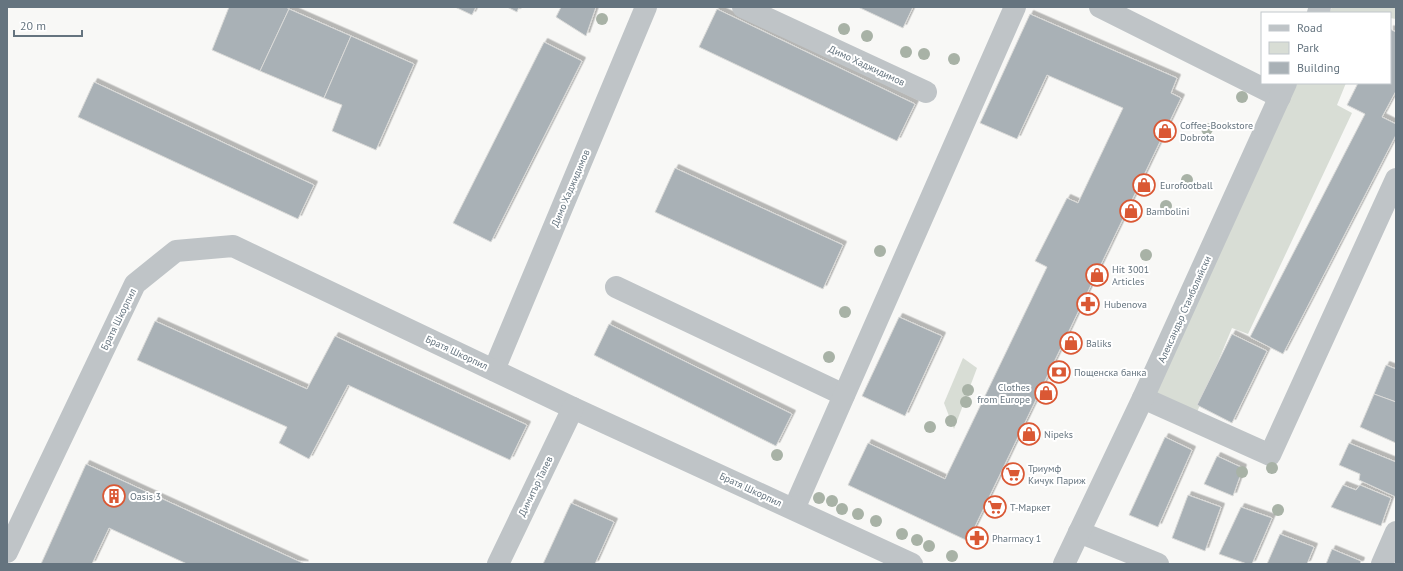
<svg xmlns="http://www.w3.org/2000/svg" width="1403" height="571" viewBox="0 0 1403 571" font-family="'PT Sans',sans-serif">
<defs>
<filter id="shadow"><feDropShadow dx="3.5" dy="-3.5" stdDeviation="0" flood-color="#0004"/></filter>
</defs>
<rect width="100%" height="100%" fill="#f8f8f6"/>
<!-- green -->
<g fill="#d8ddd5">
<path d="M1332 7H1396V19L1390 18V13H1329Z"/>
<path d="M1297 83H1346L1337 105 1352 113 1248 334 1232 328 1195 417 1150 399Z"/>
<path d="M963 358 977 368 954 429 944 403Z"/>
</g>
<!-- building -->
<g fill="#a9b1b6" stroke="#dadad8" filter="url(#shadow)">
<path d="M229 7H286L289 9 260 71 212 50Z"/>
<path d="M455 7H476L472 15Z"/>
<path d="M507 7H519L517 12Z"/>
<path d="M561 7H596L586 36 556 17Z"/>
<path d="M858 7H913L903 28Z"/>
<path d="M289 9 351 36 324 98 260 71Z"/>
<path d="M717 9 915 104 897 141 699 47Z"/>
<path d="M1030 14 1177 78 1171 93 1181 98 968 541 848 485 868 443 945 479 1047 267 1035 261 1067 198 1078 203 1123 108 1047 75 1017 139 980 123Z"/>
<path d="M1390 29 1396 32V91L1382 117 1396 124V135L1283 354 1250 337 1365 114 1347 105 1358 83H1390Z"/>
<path d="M351 36 414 64 376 150 332 131 342 105 324 98Z"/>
<path d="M544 42 582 61 491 242 453 223Z"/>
<path d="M94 82 314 185 298 219 78 117Z"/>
<path d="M675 168 843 245 823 289 655 212Z"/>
<path d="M899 317 942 336 905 416 862 396Z"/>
<path d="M155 321 307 389 335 336 527 425 510 460 348 385 309 459 279 443 287 427 137 360Z"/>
<path d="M609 324 792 414 776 446 594 355Z"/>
<path d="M1232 334 1267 351 1232 423 1197 405Z"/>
<path d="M1386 365 1396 369V402L1374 394Z"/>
<path d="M1374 394 1396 402V443L1360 427Z"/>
<path d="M1165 437 1192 450 1158 527 1129 515Z"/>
<path d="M1349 443 1396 462V497L1359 480 1360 474 1339 465Z"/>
<path d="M1217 456 1243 468 1233 496 1204 484Z"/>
<path d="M86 464 305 564H187L109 528 92 564H41Z"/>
<path d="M1343 485 1356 490 1360 485 1391 498 1381 526 1331 507Z"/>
<path d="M1188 495 1221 507 1205 551 1172 538Z"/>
<path d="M571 503 614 522 595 564H543Z"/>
<path d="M1241 507 1272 518 1252 564H1247L1219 554Z"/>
<path d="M1280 534 1314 547 1307 564H1267Z"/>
<path d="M1332 549 1361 561 1360 564H1326Z"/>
</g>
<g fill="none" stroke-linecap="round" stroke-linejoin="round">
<!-- minor -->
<g stroke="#bfc4c7" stroke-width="22">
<path d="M743 7 926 92"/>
<path d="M1100 7 1280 97"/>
<path d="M1318 13 1320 7"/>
<path d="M616 287 844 395"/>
<path d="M494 370 646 7"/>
<path d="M1143 398 1270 455 1396 179"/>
<path d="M794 509 1015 7"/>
<path d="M1079 532 1158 564"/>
<path d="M7 552 135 284 176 251 233 246 573 408 912 564"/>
<path d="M498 564 573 408"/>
<path d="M1064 564 1143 398 1286 83"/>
<path d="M1382 564 1396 532"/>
</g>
</g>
<!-- trees -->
<g fill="#a8b2a6">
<circle cx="602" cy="19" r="6"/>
<circle cx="844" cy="29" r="6"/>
<circle cx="867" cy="36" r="6"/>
<circle cx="906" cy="52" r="6"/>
<circle cx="924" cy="54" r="6"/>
<circle cx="954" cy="59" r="6"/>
<circle cx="1242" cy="97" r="6"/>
<circle cx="1207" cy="129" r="6"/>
<circle cx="1187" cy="180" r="6"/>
<circle cx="1166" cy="206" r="6"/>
<circle cx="880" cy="251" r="6"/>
<circle cx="1146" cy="255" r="6"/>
<circle cx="845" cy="312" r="6"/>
<circle cx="829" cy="357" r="6"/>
<circle cx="968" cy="390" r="6"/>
<circle cx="966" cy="402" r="6"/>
<circle cx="951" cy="421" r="6"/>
<circle cx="930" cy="427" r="6"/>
<circle cx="777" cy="455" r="6"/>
<circle cx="1272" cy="468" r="6"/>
<circle cx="1242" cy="472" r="6"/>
<circle cx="819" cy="498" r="6"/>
<circle cx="832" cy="501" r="6"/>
<circle cx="842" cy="509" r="6"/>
<circle cx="1278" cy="510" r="6"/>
<circle cx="858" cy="514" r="6"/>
<circle cx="876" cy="521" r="6"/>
<circle cx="902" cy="534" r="6"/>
<circle cx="917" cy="540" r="6"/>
<circle cx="929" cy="546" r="6"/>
<circle cx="952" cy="556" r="6"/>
</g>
<!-- icons -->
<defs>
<g id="shop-ring" transform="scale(1.15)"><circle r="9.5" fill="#fff" stroke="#da5834" stroke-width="1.5"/><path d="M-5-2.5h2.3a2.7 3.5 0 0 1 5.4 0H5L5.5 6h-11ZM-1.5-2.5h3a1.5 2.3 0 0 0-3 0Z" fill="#da5834"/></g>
<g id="pharmacy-ring" transform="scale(1.15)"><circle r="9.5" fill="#fff" stroke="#da5834" stroke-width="1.5"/><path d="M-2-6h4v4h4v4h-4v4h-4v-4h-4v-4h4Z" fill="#da5834"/></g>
<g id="bank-ring" transform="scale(1.15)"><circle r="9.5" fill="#fff" stroke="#da5834" stroke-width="1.5"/><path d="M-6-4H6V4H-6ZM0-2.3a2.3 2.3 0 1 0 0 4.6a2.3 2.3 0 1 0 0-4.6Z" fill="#da5834"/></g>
<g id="supermarket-ring" transform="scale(1.15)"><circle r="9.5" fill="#fff" stroke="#da5834" stroke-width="1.5"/><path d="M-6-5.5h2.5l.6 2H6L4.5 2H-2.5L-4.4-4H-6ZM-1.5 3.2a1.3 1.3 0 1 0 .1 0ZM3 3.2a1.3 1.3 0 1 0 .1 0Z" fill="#da5834"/></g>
<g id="building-ring" transform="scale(1.15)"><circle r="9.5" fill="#fff" stroke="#da5834" stroke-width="1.5"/><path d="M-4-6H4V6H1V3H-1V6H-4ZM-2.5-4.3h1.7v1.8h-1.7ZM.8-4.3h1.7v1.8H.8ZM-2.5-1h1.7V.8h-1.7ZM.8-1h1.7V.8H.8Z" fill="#da5834"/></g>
</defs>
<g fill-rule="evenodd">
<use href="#shop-ring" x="1165" y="131"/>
<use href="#shop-ring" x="1144" y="185"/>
<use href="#shop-ring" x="1131" y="211"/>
<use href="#shop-ring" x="1097" y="275"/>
<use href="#pharmacy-ring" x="1088" y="304"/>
<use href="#shop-ring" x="1071" y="343"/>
<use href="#bank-ring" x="1059" y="372"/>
<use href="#shop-ring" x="1046" y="393"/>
<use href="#shop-ring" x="1029" y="434"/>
<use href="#supermarket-ring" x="1013" y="474"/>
<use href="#building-ring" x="114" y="496"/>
<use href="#supermarket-ring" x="995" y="507"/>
<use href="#pharmacy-ring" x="977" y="538"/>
</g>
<g text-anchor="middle" stroke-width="4" stroke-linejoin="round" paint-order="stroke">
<!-- street labels -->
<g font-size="10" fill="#65747f" stroke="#fff">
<text transform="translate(867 65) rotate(25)" y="4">Димо Хаджидимов</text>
<text transform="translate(570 188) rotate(-67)" y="4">Димо Хаджидимов</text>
<text transform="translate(1184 309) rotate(-66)" y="4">Александър Стамболийски</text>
<text transform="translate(118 319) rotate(-64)" y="4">Братя Шкорпил</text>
<text transform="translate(457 352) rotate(25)" y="4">Братя Шкорпил</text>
<text transform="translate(535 486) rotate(-64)" y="4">Димитър Талев</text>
<text transform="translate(751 489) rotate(25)" y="4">Братя Шкорпил</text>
</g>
<!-- poi labels -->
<g font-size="10" fill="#65747f" stroke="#fff" text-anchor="start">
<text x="1180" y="129">Coffee-Bookstore<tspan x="1180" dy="12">Dobrota</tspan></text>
<text x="1160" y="189">Eurofootball</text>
<text x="1146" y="215">Bambolini</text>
<text x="1112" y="273">Hit 3001<tspan x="1112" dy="12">Articles</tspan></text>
<text x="1104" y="308">Hubenova</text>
<text x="1086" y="347">Baliks</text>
<text x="1074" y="376">Пощенска банка</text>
<text x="1030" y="391" text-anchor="end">Clothes<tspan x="1030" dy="12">from Europe</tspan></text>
<text x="1044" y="438">Nipeks</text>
<text x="1028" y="472">Триумф<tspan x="1028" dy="12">Кичук Париж</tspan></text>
<text x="130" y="500">Oasis 3</text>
<text x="1010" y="511">Т-Маркет</text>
<text x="992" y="542">Pharmacy 1</text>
</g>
</g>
<!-- border -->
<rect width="1403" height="571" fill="none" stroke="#65747f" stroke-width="16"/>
<!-- legend -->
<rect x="1261" y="12" width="130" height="72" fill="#ffffff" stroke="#c1c7cc"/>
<rect x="1269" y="25" width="20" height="6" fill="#bfc4c7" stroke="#c1c7cc"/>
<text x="1297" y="32" font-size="12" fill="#65747f">Road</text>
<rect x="1269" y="42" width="20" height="12" fill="#d8ddd5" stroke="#c1c7cc"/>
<text x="1297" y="52" font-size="12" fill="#65747f">Park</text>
<rect x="1269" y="62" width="20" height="12" fill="#a9b1b6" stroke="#c1c7cc"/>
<text x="1297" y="72" font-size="12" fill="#65747f">Building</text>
<!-- scale -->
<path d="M14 30v6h68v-6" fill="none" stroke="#65747f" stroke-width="2"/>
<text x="20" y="30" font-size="12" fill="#65747f" stroke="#ffffff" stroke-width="3" paint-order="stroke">20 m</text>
</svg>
